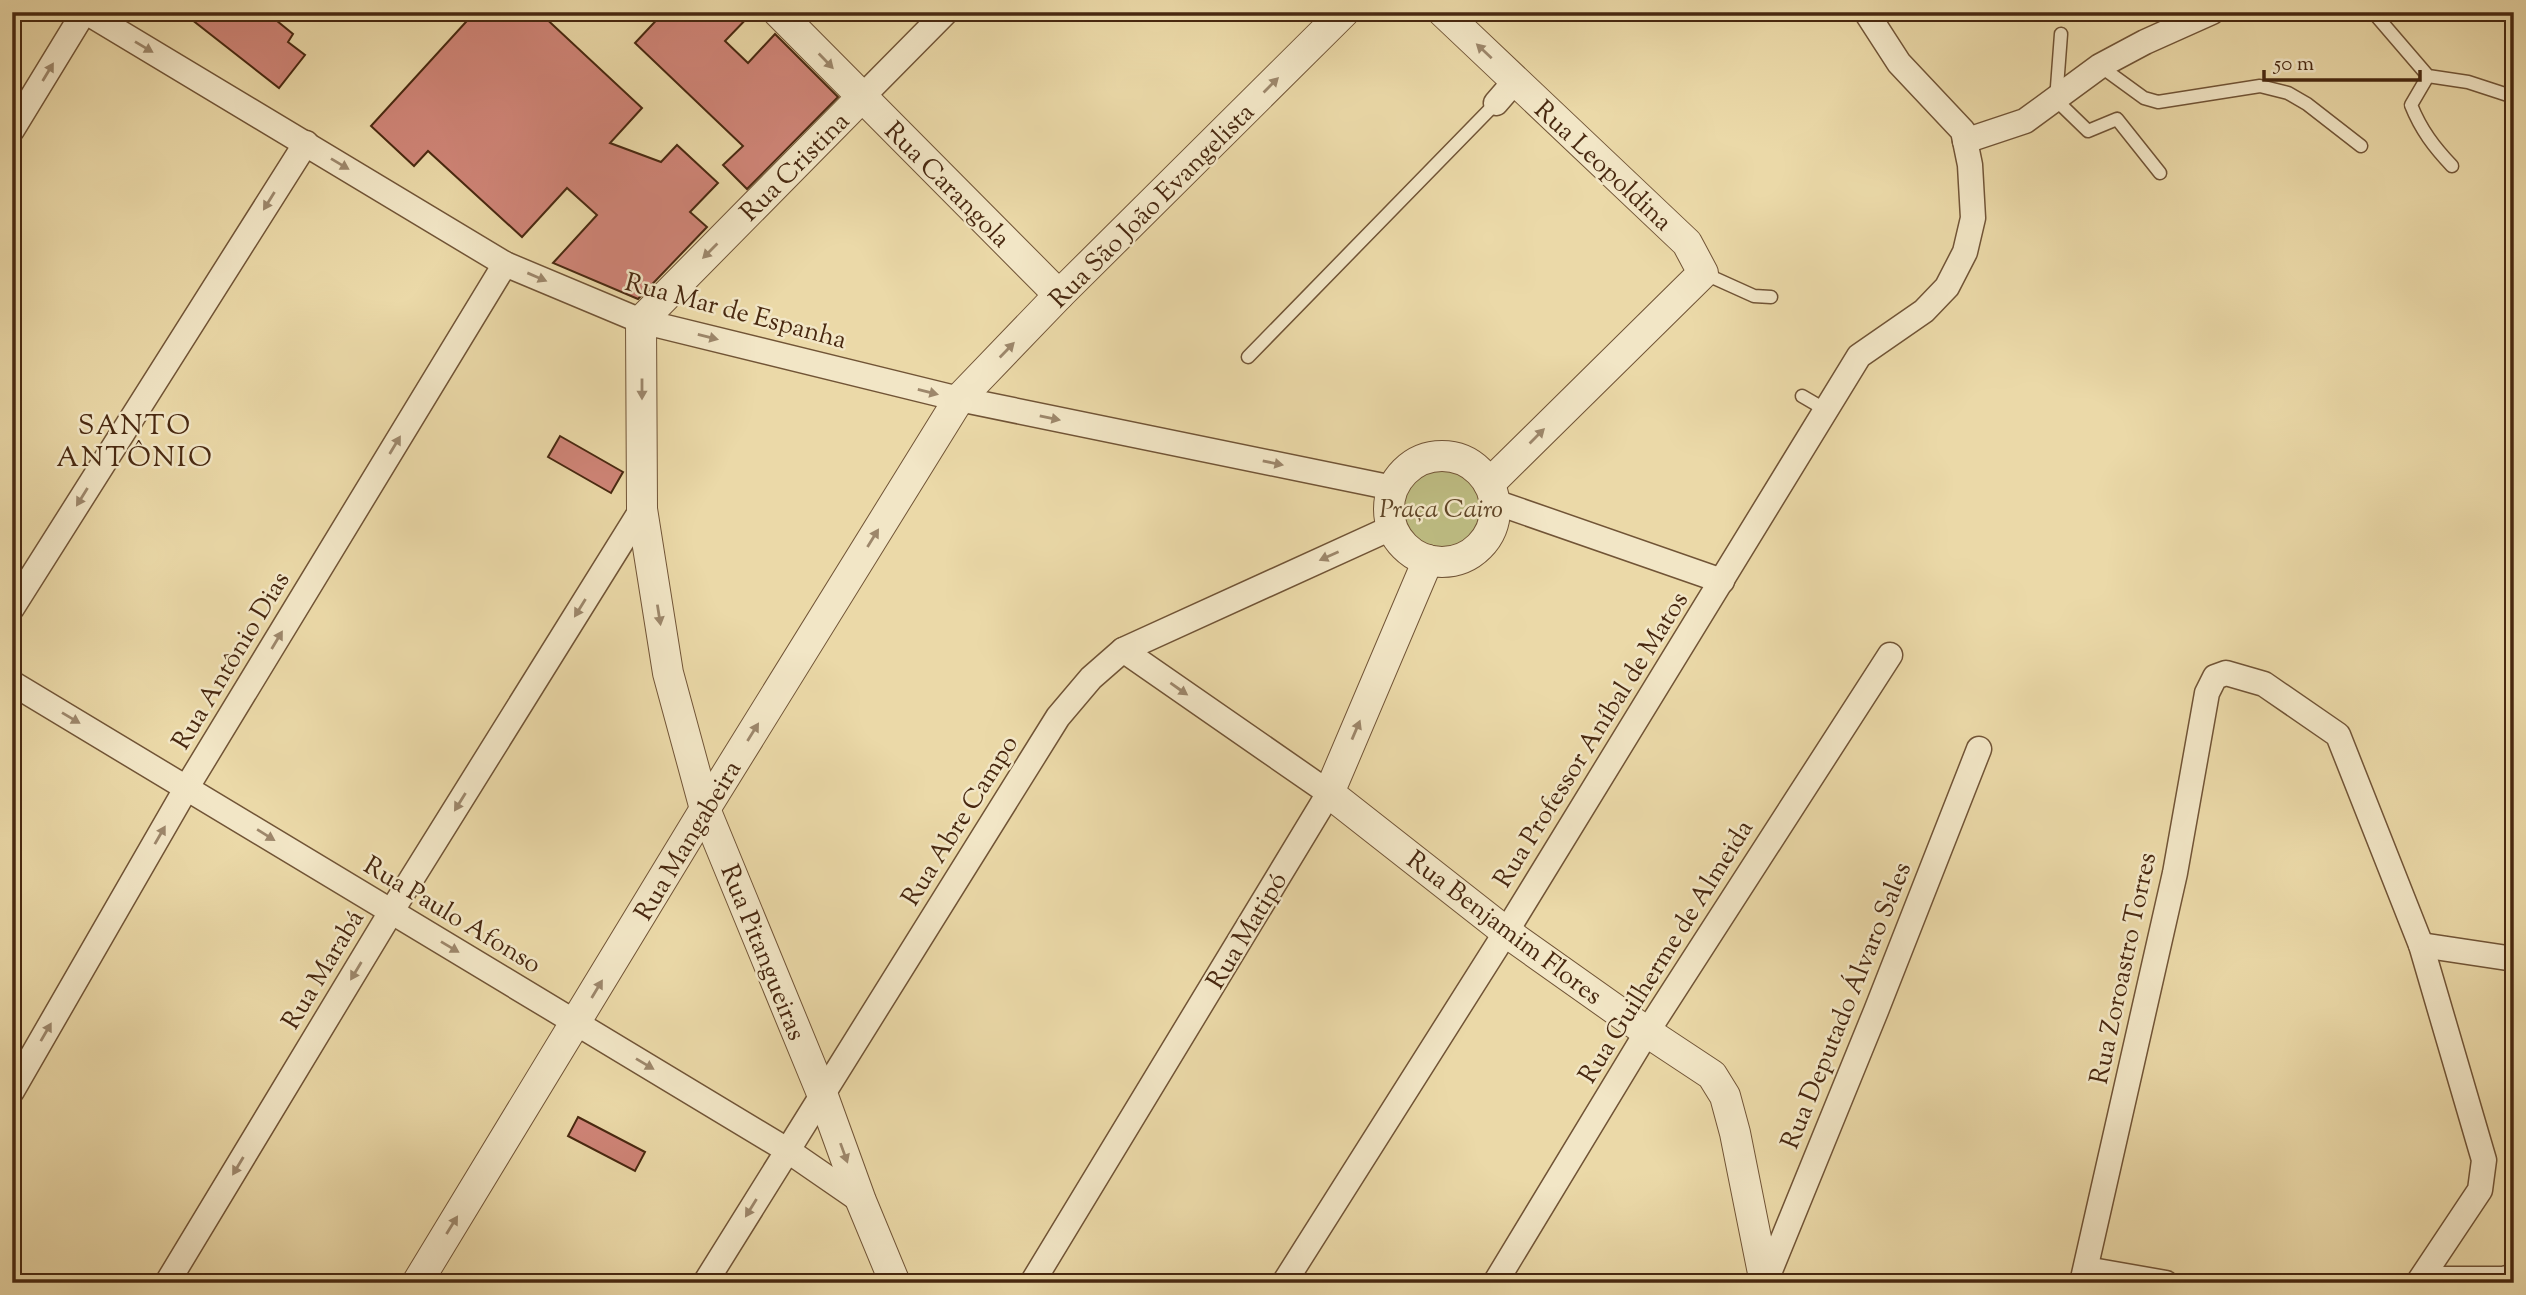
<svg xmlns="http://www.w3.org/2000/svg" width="2526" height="1295" viewBox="0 0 2526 1295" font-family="'Sorts Mill Goudy',serif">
<rect width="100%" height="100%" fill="#ebd9a8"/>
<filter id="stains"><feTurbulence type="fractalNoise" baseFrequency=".00286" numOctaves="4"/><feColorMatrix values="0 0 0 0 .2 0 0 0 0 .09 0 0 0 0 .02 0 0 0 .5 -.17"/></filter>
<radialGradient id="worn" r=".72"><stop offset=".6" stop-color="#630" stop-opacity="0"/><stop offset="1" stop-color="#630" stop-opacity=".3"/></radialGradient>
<!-- green -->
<circle fill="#bebd83" stroke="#83724a" stroke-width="2" cx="1442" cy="509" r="47"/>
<!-- building -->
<g fill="#d08578" stroke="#482810" stroke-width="2">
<path d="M182 12H266L293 34 288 42 305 55 279 88Z"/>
<path d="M475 12H539L642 108 610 143 661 162 677 145 718 183 690 212 707 227 638 299 553 263 597 215 567 188 522 237 428 151 414 166 371 126Z"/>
<path d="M664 12H753L725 41 748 63 775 34 838 97 747 189 723 165 743 146 635 43Z"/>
<path d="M560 436 623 472 611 493 548 457Z"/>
<path d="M578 1117 645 1152 635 1171 568 1136Z"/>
</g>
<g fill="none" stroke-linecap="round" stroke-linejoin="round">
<!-- service casing -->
<g stroke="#715436" stroke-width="15">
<g id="service">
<path d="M2373 12 2428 76 2468 82 2514 97"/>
<path d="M2061 34 2056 100 2088 131 2117 119 2160 173"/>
<path d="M2100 66 2144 98 2158 102 2260 86 2288 93 2307 104 2361 146"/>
<path d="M2428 76 2411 105C2421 130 2434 147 2452 166"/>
<path d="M1703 273 1754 296 1771 297"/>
<path d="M1248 357 1496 103"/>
<path d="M1802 396 1826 410"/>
<path d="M2426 1273H2502L2514 1270"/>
</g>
</g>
<!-- minor casing -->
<g stroke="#715436" stroke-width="27">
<g id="minor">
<path d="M86 12 505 264 641 321 959 399 1393 488"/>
<path d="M861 98 946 12"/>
<path d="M1496 103 1515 81"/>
<path d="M12 130 84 12"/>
<path d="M1965 141 2025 121 2100 66 2145 42 2212 12"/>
<path d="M1495 502 1722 581"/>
<path d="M12 608 306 143"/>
<path d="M12 683 787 1150 861 1201"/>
<path d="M2421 945 2514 959"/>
<path d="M12 1091 187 787 505 264"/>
<path d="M2086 1269 2166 1283"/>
<path d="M167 1283 391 912 642 509"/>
<path d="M705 1283 1058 717 1091 678 1123 650 1391 528"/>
<path d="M1032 1283 1329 793 1123 650"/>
<path d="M1284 1283 1506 932 1859 356 1924 311 1947 287 1965 252 1973 218 1970 165 1963 131 1899 63 1866 12"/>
<path d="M1495 1283 1647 1032 1890 655"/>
<path d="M1765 1283 1876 1011 1979 749"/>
<path d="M2082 1283 2175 873 2207 693 2215 677 2226 673 2264 684 2338 735 2421 945 2484 1160 2480 1190 2418 1283"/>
</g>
</g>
<!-- tertiary casing -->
<g stroke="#715436" stroke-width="32">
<g id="tertiary">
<path d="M778 12 1059 295"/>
<path d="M1443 12 1687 243 1703 273 1489 484"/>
<path d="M861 98 641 321 642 509 668 673 705 809 823 1096 861 1201 895 1283"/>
<circle cx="1442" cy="509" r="53"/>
<path d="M1428 560 1329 793 1506 932 1647 1032 1712 1075 1725 1096 1735 1133 1765 1283"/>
<path d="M417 1283 705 809 959 399 1059 295 1344 12"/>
</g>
</g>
<!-- service -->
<use href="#service" stroke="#f2e6c6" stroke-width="12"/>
<!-- minor -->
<use href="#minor" stroke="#f2e6c6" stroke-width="24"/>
<!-- tertiary -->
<use href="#tertiary" stroke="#f2e6c6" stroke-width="30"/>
</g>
<!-- one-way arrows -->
<defs><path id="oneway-solid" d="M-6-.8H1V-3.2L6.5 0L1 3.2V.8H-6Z" transform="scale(1.75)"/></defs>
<g fill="#9d876b">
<use href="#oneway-solid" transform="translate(144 47) rotate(31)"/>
<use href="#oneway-solid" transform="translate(1484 51) rotate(-137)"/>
<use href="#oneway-solid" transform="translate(826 61) rotate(46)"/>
<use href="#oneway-solid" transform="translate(48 72) rotate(-59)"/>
<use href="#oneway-solid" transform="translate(1271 85) rotate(-45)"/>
<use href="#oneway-solid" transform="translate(340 164) rotate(31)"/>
<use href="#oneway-solid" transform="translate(269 201) rotate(122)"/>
<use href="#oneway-solid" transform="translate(710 251) rotate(135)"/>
<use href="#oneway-solid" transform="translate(537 277) rotate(23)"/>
<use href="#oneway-solid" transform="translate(708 337) rotate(14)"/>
<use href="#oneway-solid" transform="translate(1007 350) rotate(-46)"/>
<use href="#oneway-solid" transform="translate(642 389) rotate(90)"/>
<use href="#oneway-solid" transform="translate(928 392) rotate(14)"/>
<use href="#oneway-solid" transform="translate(1050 418) rotate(12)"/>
<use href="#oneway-solid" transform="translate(1537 436) rotate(-45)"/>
<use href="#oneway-solid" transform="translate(395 445) rotate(-59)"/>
<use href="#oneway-solid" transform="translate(1273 463) rotate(12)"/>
<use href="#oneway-solid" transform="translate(82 497) rotate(122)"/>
<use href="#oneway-solid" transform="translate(873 538) rotate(-58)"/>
<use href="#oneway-solid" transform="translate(1329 556) rotate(156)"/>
<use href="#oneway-solid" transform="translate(580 608) rotate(122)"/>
<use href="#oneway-solid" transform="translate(659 615) rotate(81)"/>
<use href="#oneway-solid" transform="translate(277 640) rotate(-59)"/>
<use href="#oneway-solid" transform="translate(1179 689) rotate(35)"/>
<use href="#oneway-solid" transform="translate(71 718) rotate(31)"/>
<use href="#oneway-solid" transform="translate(1356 730) rotate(-67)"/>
<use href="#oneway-solid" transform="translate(753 732) rotate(-58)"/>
<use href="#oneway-solid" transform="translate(460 802) rotate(122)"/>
<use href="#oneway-solid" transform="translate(160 835) rotate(-60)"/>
<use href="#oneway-solid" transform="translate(266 835) rotate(32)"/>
<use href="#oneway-solid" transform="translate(450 947) rotate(31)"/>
<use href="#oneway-solid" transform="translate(356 971) rotate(121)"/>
<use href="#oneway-solid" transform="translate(597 989) rotate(-59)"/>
<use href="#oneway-solid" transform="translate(46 1032) rotate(-60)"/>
<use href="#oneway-solid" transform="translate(645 1064) rotate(31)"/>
<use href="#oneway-solid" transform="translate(844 1153) rotate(70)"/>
<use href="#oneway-solid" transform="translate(238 1166) rotate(121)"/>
<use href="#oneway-solid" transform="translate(751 1208) rotate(122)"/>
<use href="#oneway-solid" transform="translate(452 1225) rotate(-58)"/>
</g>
<g text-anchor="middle" stroke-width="5" stroke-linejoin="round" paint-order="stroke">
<!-- street labels -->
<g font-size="26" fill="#482810" stroke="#f2e6c6">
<text transform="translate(1604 165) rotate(43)" y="9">Rua Leopoldina</text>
<text transform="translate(794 166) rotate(-45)" y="9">Rua Cristina</text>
<text transform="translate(948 184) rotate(45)" y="9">Rua Carangola</text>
<text transform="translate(1151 205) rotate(-45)" y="9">Rua São João Evangelista</text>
<text transform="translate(736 310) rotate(15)" y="9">Rua Mar de Espanha</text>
<text transform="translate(230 660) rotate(-59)" y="9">Rua Antônio Dias</text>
<text transform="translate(1590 739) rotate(-58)" y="9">Rua Professor Aníbal de Matos</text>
<text transform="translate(959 820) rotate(-58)" y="9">Rua Abre Campo</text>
<text transform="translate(687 840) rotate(-59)" y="9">Rua Mangabeira</text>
<text transform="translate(453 914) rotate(31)" y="9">Rua Paulo Afonso</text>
<text transform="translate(1505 927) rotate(37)" y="9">Rua Benjamim Flores</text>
<text transform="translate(1246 930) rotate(-59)" y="9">Rua Matipó</text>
<text transform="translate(1665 951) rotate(-58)" y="9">Rua Guilherme de Almeida</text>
<text transform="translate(764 952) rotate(68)" y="9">Rua Pitangueiras</text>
<text transform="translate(2122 968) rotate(-78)" y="9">Rua Zoroastro Torres</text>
<text transform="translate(322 969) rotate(-59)" y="9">Rua Marabá</text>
<text transform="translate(1845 1005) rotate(-68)" y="9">Rua Deputado Álvaro Sales</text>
</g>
<!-- park labels -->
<g font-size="26" font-style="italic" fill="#604627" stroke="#f2e6c6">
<text x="1441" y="517">Praça Cairo</text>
</g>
<!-- neighbourhood labels -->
<g font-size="28" letter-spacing="2" fill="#482810" stroke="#f2e6c6">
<text x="135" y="434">SANTO<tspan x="135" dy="32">ANTÔNIO</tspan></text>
</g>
</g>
<!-- margin -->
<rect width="2526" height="1295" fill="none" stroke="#ebd9a8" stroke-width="42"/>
<rect x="14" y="14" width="2498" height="1267" fill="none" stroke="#482810" stroke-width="3.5"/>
<rect x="21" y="21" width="2484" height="1253" fill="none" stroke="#482810" stroke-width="2"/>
<!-- scale -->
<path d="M2264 70v10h156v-10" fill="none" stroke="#482810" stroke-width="3.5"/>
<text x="2274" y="70" font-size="21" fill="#482810" stroke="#f2e6c6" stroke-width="5" paint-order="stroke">50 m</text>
<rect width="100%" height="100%" filter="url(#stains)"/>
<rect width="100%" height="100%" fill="url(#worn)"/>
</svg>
